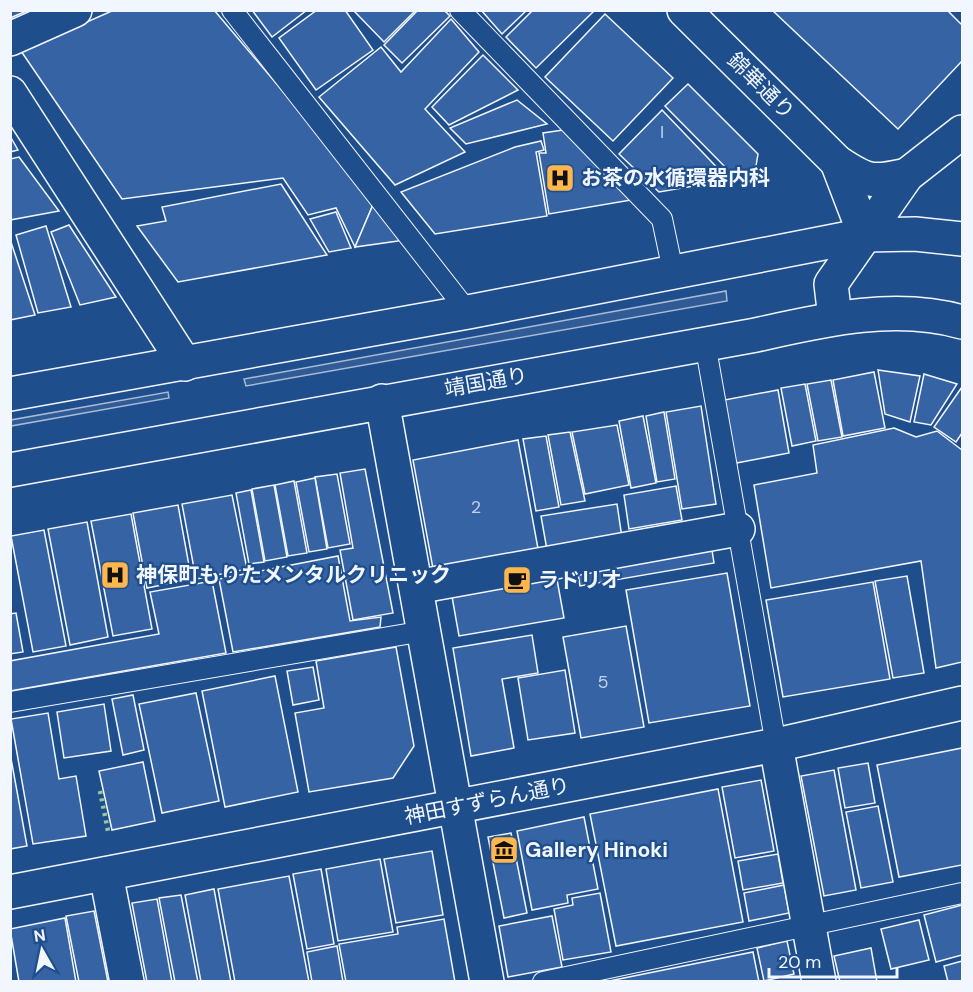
<svg xmlns="http://www.w3.org/2000/svg" width="973" height="992" viewBox="0 0 973 992" font-family="'DM Sans','Noto Sans JP',sans-serif">
<rect width="100%" height="100%" fill="#1f4e8c"/>
<!-- green -->
<g fill="#305b95" stroke="#a8bbd7" stroke-width="1.5">
<path d="M726 291 727 301 246 386 244 379Z"/>
<path d="M168 392 169 398 11 426V420Z"/>
</g>
<!-- building -->
<g fill="#3563a3" stroke="#f2f6ff" stroke-width="1.5">
<path d="M10 10H29L10 18Z"/>
<path d="M114 10H214L375 200 355 247 336 208 308 215 283 178 122 199 21 51Z"/>
<path d="M252 10H307L272 37Z"/>
<path d="M317 10H345L373 50 316 90 279 38Z"/>
<path d="M357 10H416L384 42 355 12Z"/>
<path d="M418 10H444L450 16 402 63 384 45Z"/>
<path d="M481 10H527L502 34Z"/>
<path d="M533 10H595L536 68 506 37Z"/>
<path d="M772 10H947L962 25V61L898 129Z"/>
<path d="M605 14 673 78 613 141 545 77Z"/>
<path d="M451 19 479 52 425 109 465 152 395 185 319 97 381 47 401 72Z"/>
<path d="M483 55 518 90 449 125 432 107Z"/>
<path d="M688 84 758 154 755 172 735 177 665 106Z"/>
<path d="M517 100 547 124 466 144 450 128Z"/>
<path d="M662 110 729 180 659 192 619 154Z"/>
<path d="M563 130 631 200 549 214 539 153H546L543 133Z"/>
<path d="M10 136 18 150 10 152Z"/>
<path d="M541 141 544 150 536 152 547 216 435 234 401 192 515 147Z"/>
<path d="M19 157 59 211 10 220V159Z"/>
<path d="M281 184 327 255 178 282 137 226 166 221 162 207Z"/>
<path d="M375 200 402 237 398 241 355 247Z"/>
<path d="M336 212 351 248 329 252 310 219Z"/>
<path d="M69 225 116 297 80 305 51 232Z"/>
<path d="M46 226 71 307 38 313 16 235Z"/>
<path d="M10 239 35 315 10 320Z"/>
<path d="M878 370 920 376 910 422 885 414Z"/>
<path d="M874 372 885 428 843 436 833 380Z"/>
<path d="M924 374 957 384 931 425 914 422Z"/>
<path d="M831 380 842 437 818 441 807 384Z"/>
<path d="M805 384 816 441 792 446 781 388Z"/>
<path d="M962 387V433L956 442 934 427Z"/>
<path d="M778 390 789 453 731 464 719 401Z"/>
<path d="M701 406 716 504 682 509 666 412Z"/>
<path d="M664 412 675 479 657 482 646 416Z"/>
<path d="M643 416 656 483 631 488 619 421Z"/>
<path d="M617 425 629 485 585 494 572 432Z"/>
<path d="M894 428 916 437 937 431 962 450V662L936 668 921 561 771 588 754 485 817 473 813 445Z"/>
<path d="M570 432 585 501 561 505 548 435Z"/>
<path d="M546 436 559 507 536 511 523 439Z"/>
<path d="M518 440 539 554 434 574 413 460Z"/>
<path d="M365 469 393 613 353 620 340 550 353 548 340 473Z"/>
<path d="M337 474 350 544 328 548 315 477Z"/>
<path d="M315 478 327 549 309 552 296 482Z"/>
<path d="M294 481 307 553 288 556 275 485Z"/>
<path d="M274 485 287 557 265 561 252 489Z"/>
<path d="M676 486 682 520 629 529 624 495Z"/>
<path d="M251 490 264 562 249 564 236 493Z"/>
<path d="M232 495 247 569 196 579 182 504Z"/>
<path d="M617 504 622 538 547 550 541 516Z"/>
<path d="M178 505 190 571 165 575 167 584 147 588 133 513Z"/>
<path d="M131 514 152 629 113 636 91 521Z"/>
<path d="M87 522 108 637 70 645 48 529Z"/>
<path d="M44 530 66 646 33 652 11 536Z"/>
<path d="M711 544 714 563 580 586 577 566Z"/>
<path d="M338 556 350 621 381 617 380 627 233 652 219 579Z"/>
<path d="M727 573 750 706 649 723 626 590Z"/>
<path d="M556 574 564 618 459 636 451 591Z"/>
<path d="M907 576 924 673 893 678 875 581Z"/>
<path d="M212 581 226 653 10 691V661L159 634 150 592Z"/>
<path d="M873 582 890 679 783 697 766 600Z"/>
<path d="M16 613 23 652 10 654V614Z"/>
<path d="M626 626 644 727 581 738 563 637Z"/>
<path d="M532 635 538 673 502 679 514 748 471 756 453 648Z"/>
<path d="M396 647 414 746 393 778 309 792 295 713 324 708 316 661Z"/>
<path d="M313 667 319 700 293 705 287 671Z"/>
<path d="M565 670 575 733 528 740 518 678Z"/>
<path d="M275 676 298 792 225 807 202 691Z"/>
<path d="M196 693 219 801 162 813 139 704Z"/>
<path d="M133 695 144 750 123 755 112 699Z"/>
<path d="M104 704 111 751 64 758 57 712Z"/>
<path d="M48 713 59 779 76 776 86 836 33 844 11 719Z"/>
<path d="M962 748V865L899 877 877 765Z"/>
<path d="M10 753 27 846 10 849Z"/>
<path d="M143 762 155 821 112 830 99 771Z"/>
<path d="M868 763 875 803 845 808 838 768Z"/>
<path d="M834 770 856 890 824 896 801 776Z"/>
<path d="M761 780 774 851 735 858 722 787Z"/>
<path d="M718 789 743 922 616 946 590 814Z"/>
<path d="M878 806 893 882 861 888 846 812Z"/>
<path d="M584 817 598 889 567 895 568 903 532 910 517 831Z"/>
<path d="M511 833 527 913 504 918 488 837Z"/>
<path d="M432 851 443 915 396 923 384 859Z"/>
<path d="M778 854 783 883 743 890 738 861Z"/>
<path d="M380 859 393 932 338 941 326 869Z"/>
<path d="M321 869 334 944 307 949 293 874Z"/>
<path d="M289 876 309 982H235L218 889Z"/>
<path d="M784 885 789 913 749 921 744 893Z"/>
<path d="M214 889 231 982H201L185 895Z"/>
<path d="M600 893 611 952 563 960 554 909 573 905 572 898Z"/>
<path d="M181 895 198 982H175L159 898Z"/>
<path d="M157 899 172 982H147L132 903Z"/>
<path d="M962 905V955L936 962 924 915Z"/>
<path d="M94 911 108 982H79L66 916Z"/>
<path d="M552 916 562 967 508 977 499 926Z"/>
<path d="M65 918 76 982H19L10 929Z"/>
<path d="M444 919 455 982H346L339 944 398 934 397 927Z"/>
<path d="M919 920 929 960 891 969 881 929Z"/>
<path d="M787 941 794 974 764 981 757 948Z"/>
<path d="M337 946 343 982H312L307 952Z"/>
<path d="M871 948 877 982H840L834 956Z"/>
<path d="M753 952 759 982 609 981Z"/>
<path d="M962 961V982H948L944 966Z"/>
</g>
<g fill="none" stroke-linecap="round" stroke-linejoin="round">
<!-- lane casing -->
<g stroke="#f2f6ff" stroke-width="22">
<g id="lane">
<path d="M232 10 468 312"/>
<path d="M460 10 662 219 673 271"/>
<path d="M705 343 776 745"/>
<path d="M10 702 424 631"/>
<path d="M543 982 962 893"/>
</g>
</g>
<!-- street casing -->
<g stroke="#f2f6ff" stroke-width="36">
<g id="street">
<path d="M684 10 837 162C867 182 871 183 907 175"/>
<path d="M10 39 75 10"/>
<path d="M10 93 185 364"/>
<path d="M837 162 865 235"/>
<path d="M835 318 831 284 907 175 962 132"/>
<path d="M382 401 487 982"/>
<path d="M416 587 738 529"/>
<path d="M776 745 819 982"/>
<path d="M106 874 127 982"/>
<path d="M10 892 776 745 962 703"/>
</g>
</g>
<!-- primary casing -->
<g stroke="#f2f6ff" stroke-width="36">
<g id="primary">
<path d="M10 394 468 312 865 235 915 234 962 239"/>
<path d="M10 470 756 335C823 320 894 303 962 322"/>
</g>
</g>
<!-- lane -->
<use href="#lane" stroke="#1f4e8c" stroke-width="20"/>
<!-- street -->
<use href="#street" stroke="#1f4e8c" stroke-width="33"/>
<!-- primary -->
<use href="#primary" stroke="#1f4e8c" stroke-width="33"/>
<!-- hedge -->
<path stroke="#97c8a6" stroke-width="4.5" stroke-dasharray="3 4.5" stroke-linecap="butt" d="M100 791 108 831"/>
</g>
<!-- icons -->
<defs>
<g id="hospital-square" transform="scale(1.5)"><rect x="-9" y="-9" width="18" height="18" rx="4" fill="#ffb74d" stroke="#1f4e8c"/><path d="M-5-5h3v3.5h4V-5h3V5h-3V1.5h-4V5h-3Z" fill="#111"/></g>
<g id="cafe-square" transform="scale(1.5)"><rect x="-9" y="-9" width="18" height="18" rx="4" fill="#ffb74d" stroke="#1f4e8c"/><path d="M-5.5-4.5H6V0H3Q3 3.5 0 3.5H-2.5Q-5.5 3.5-5.5 0ZM3-3.2v2h1.7v-2ZM-6 4.5H4V6H-6Z" fill="#111"/></g>
<g id="museum-square" transform="scale(1.5)"><rect x="-9" y="-9" width="18" height="18" rx="4" fill="#ffb74d" stroke="#1f4e8c"/><path d="M0-6L6-3V-2H-6V-3ZM-5-1h2V3h-2ZM-1-1h2V3h-2ZM3-1h2V3H3ZM-6 4H6V6H-6Z" fill="#111"/></g>
</defs>
<g fill-rule="evenodd">
<use href="#hospital-square" x="560" y="178"/>
<use href="#hospital-square" x="115" y="575"/>
<use href="#cafe-square" x="517" y="580"/>
<use href="#museum-square" x="504" y="850"/>
</g>
<g text-anchor="middle" stroke-width="4.5" stroke-linejoin="round" paint-order="stroke">
<!-- number labels -->
<g font-size="18" fill="#c3d1e8">
<text x="662" y="138">I</text>
<text x="476" y="513">2</text>
<text x="603" y="688">5</text>
</g>
<!-- street labels -->
<g font-size="21" fill="#f2f6ff" stroke="#1f4e8c">
<text transform="translate(761 86) rotate(45)" y="7">錦華通り</text>
<text transform="translate(486 382) rotate(-10)" y="7">靖国通り</text>
<text transform="translate(487 801) rotate(-11)" y="7">神田すずらん通り</text>
</g>
<!-- poi labels -->
<g font-size="21" font-weight="bold" fill="#f2f6ff" stroke="#1f4e8c" text-anchor="start">
<text x="581" y="185">お茶の水循環器内科</text>
<text x="136" y="582">神保町もりたメンタルクリニック</text>
<text x="538" y="587">ラドリオ</text>
<text x="525" y="857">Gallery Hinoki</text>
</g>
</g>
<!-- border -->
<rect width="973" height="992" fill="none" stroke="#f2f6ff" stroke-width="24"/>
<!-- north arrow -->
<g transform="translate(42 950) rotate(351)" stroke="#1f4e8c" stroke-width="4.5" paint-order="stroke">
<path d="M0-4.5L10 22L0 15L-10 22Z" fill="#f2f6ff"/>
<text y="-9" font-size="16" font-weight="bold" text-anchor="middle" fill="#f2f6ff">N</text>
</g>
<!-- scale -->
<path d="M769 968v9h128v-9" fill="none" stroke="#f2f6ff" stroke-width="3"/>
<text x="778" y="968" font-size="18" fill="#f2f6ff" stroke="#1f4e8c" stroke-width="4.5" paint-order="stroke">20 m</text>
</svg>
